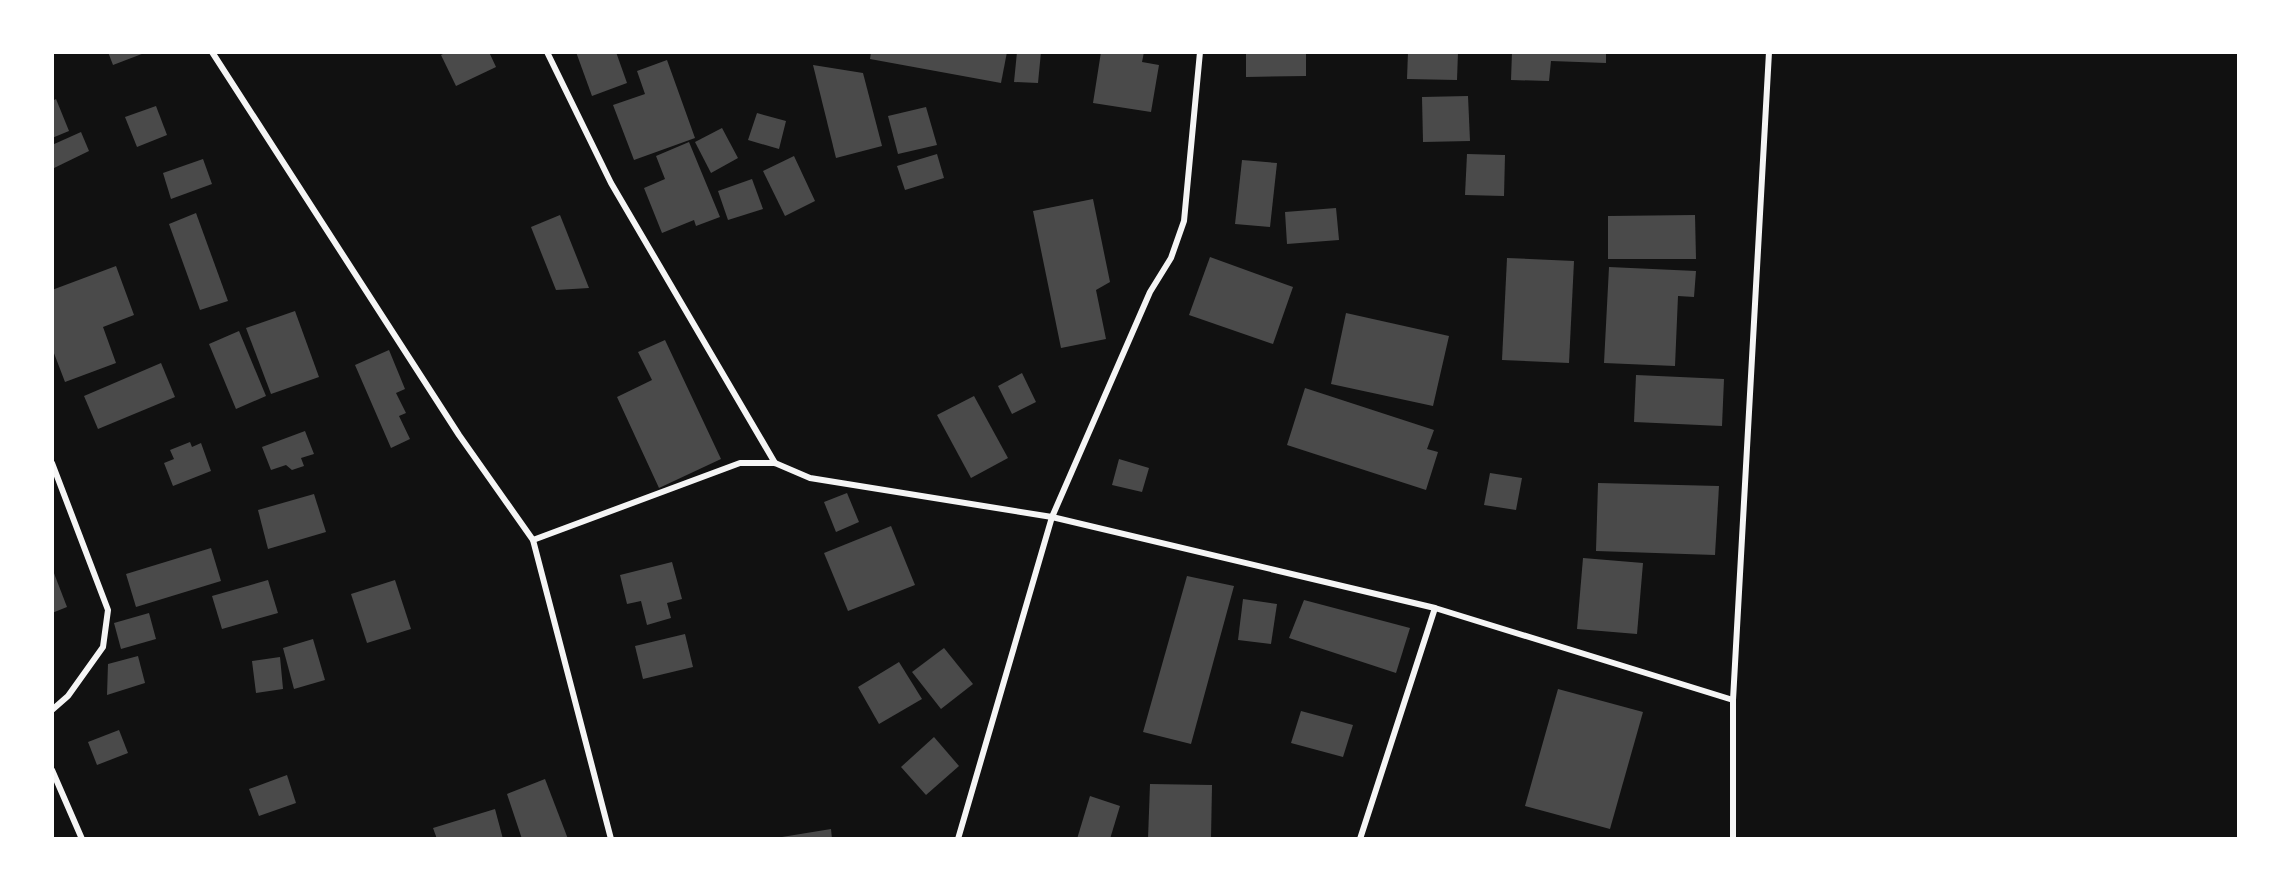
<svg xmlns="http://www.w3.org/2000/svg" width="2291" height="891" viewBox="0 0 2291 891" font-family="'Times New Roman',serif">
<rect width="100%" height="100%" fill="#111"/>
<!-- building -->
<g fill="#4a4a4a">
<path d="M108 52H147L113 65Z"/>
<path d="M447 52H489L496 67 456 86 441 55Z"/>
<path d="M576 52H616L627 83 592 96Z"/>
<path d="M871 52H1007L1001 83 870 59Z"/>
<path d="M1017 52H1041L1038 83 1014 82Z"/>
<path d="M1101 52H1144L1142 62 1159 65 1151 112 1093 103Z"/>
<path d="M1246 52H1306V76L1246 77Z"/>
<path d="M1408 52H1458L1457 80 1407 79Z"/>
<path d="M1512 52H1606V63L1551 61 1549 81 1511 80Z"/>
<path d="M667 60 695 138 634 160 613 105 645 94 637 71Z"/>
<path d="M813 65 863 73 882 146 836 158Z"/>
<path d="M1468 96 1470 141 1423 142 1422 97Z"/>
<path d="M56 99 69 131 52 138V101Z"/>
<path d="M156 106 167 135 137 147 125 117Z"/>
<path d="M926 107 937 145 898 154 888 116Z"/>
<path d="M757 113 786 121 779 149 748 140Z"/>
<path d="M722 128 738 158 711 173 695 142Z"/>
<path d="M81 132 89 151 52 169V145Z"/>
<path d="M689 142 720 217 696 226 694 220 662 233 644 188 665 179 656 156Z"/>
<path d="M937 154 944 178 905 190 897 166Z"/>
<path d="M1467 154 1505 155 1504 196 1465 195Z"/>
<path d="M794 156 815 201 785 216 763 171Z"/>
<path d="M203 159 212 184 171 199 163 173Z"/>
<path d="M1242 160 1277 163 1270 227 1235 224Z"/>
<path d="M752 179 763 209 728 220 718 191Z"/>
<path d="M1093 199 1110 282 1096 290 1106 339 1061 348 1033 211Z"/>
<path d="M1336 208 1339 240 1287 244 1285 212Z"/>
<path d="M196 213 228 301 200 310 169 224Z"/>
<path d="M560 215 589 288 556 290 531 227Z"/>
<path d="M1695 215 1696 259H1608V216Z"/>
<path d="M1210 257 1293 287 1273 344 1189 315Z"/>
<path d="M1507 258 1574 261 1569 363 1502 360Z"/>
<path d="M116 266 134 315 103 327 116 363 65 382 52 348V290Z"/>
<path d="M1609 267 1696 271 1694 297 1678 296 1675 366 1604 363Z"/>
<path d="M295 311 319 377 271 394 246 328Z"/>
<path d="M1346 313 1449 336 1433 406 1331 384Z"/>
<path d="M239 331 266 396 236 409 209 344Z"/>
<path d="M665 340 721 459 659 488 617 397 652 380 638 352Z"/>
<path d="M389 350 405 389 396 393 406 413 399 416 410 439 391 448 355 365Z"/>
<path d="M161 363 175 397 98 429 84 396Z"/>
<path d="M1022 373 1036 402 1012 414 998 386Z"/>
<path d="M1636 375 1724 379 1722 426 1634 422Z"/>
<path d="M1305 388 1434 430 1427 449 1438 452 1426 490 1287 445Z"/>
<path d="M974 396 1008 458 971 478 937 415Z"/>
<path d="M305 431 314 454 301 458 304 466 292 470 286 465 271 470 262 447Z"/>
<path d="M190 442 192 447 201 443 211 471 173 486 164 463 174 459 170 450Z"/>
<path d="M1119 459 1149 468 1142 492 1112 485Z"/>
<path d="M1490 473 1522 478 1516 510 1484 505Z"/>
<path d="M1598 483 1719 486 1715 555 1596 551Z"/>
<path d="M847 493 859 522 836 532 824 502Z"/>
<path d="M314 494 326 532 268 549 258 510Z"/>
<path d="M891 526 915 585 848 611 824 553Z"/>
<path d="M211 548 221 581 136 607 126 574Z"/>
<path d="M1583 558 1643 563 1637 634 1577 629Z"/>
<path d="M672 562 682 599 667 603 671 618 647 625 641 601 627 604 620 575Z"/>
<path d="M52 568 67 607 52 613Z"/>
<path d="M1187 576 1234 586 1191 744 1143 732Z"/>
<path d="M268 580 278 613 222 629 212 596Z"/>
<path d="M395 580 411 629 367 643 351 594Z"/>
<path d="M1243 599 1277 604 1271 644 1238 640Z"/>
<path d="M1304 600 1410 628 1396 673 1289 638Z"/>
<path d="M149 613 156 639 121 649 114 623Z"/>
<path d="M685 634 693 667 643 679 635 646Z"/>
<path d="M313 639 325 680 294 689 283 648Z"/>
<path d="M944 648 973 684 941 709 912 672Z"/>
<path d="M138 656 145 683 107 695 108 664Z"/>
<path d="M280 657 283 689 256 693 252 661Z"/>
<path d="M899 662 922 699 879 724 858 687Z"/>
<path d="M1558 689 1643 712 1610 829 1525 806Z"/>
<path d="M1301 711 1353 725 1343 757 1291 743Z"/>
<path d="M119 730 128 753 97 765 88 742Z"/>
<path d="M934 737 959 766 926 795 901 767Z"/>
<path d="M287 775 296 803 259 816 249 789Z"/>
<path d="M545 779 568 839H522L507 794Z"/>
<path d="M1150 784 1212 785 1211 839H1148Z"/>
<path d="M1090 796 1120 806 1110 839H1077Z"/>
<path d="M495 809 503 839H437L433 828Z"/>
<path d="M831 829 832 839H782V837Z"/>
</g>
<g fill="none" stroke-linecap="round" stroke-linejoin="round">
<!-- service -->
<g stroke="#f5f5f5" stroke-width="6">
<path d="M212 52 459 435 533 540 611 839"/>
<path d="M547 52 611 183 775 463"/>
<path d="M52 463 108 610 103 647 68 696 52 710"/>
<path d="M533 540 740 463H775L810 478 1052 517 1435 608 1733 700"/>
<path d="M52 770 82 839"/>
<path d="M958 839 1052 517 1150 292 1171 258 1184 221 1200 52"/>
<path d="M1360 839 1435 608"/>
<path d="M1733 839V700L1769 52"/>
</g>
</g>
<!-- border -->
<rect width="2291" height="891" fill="none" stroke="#ffffff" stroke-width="108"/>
</svg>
